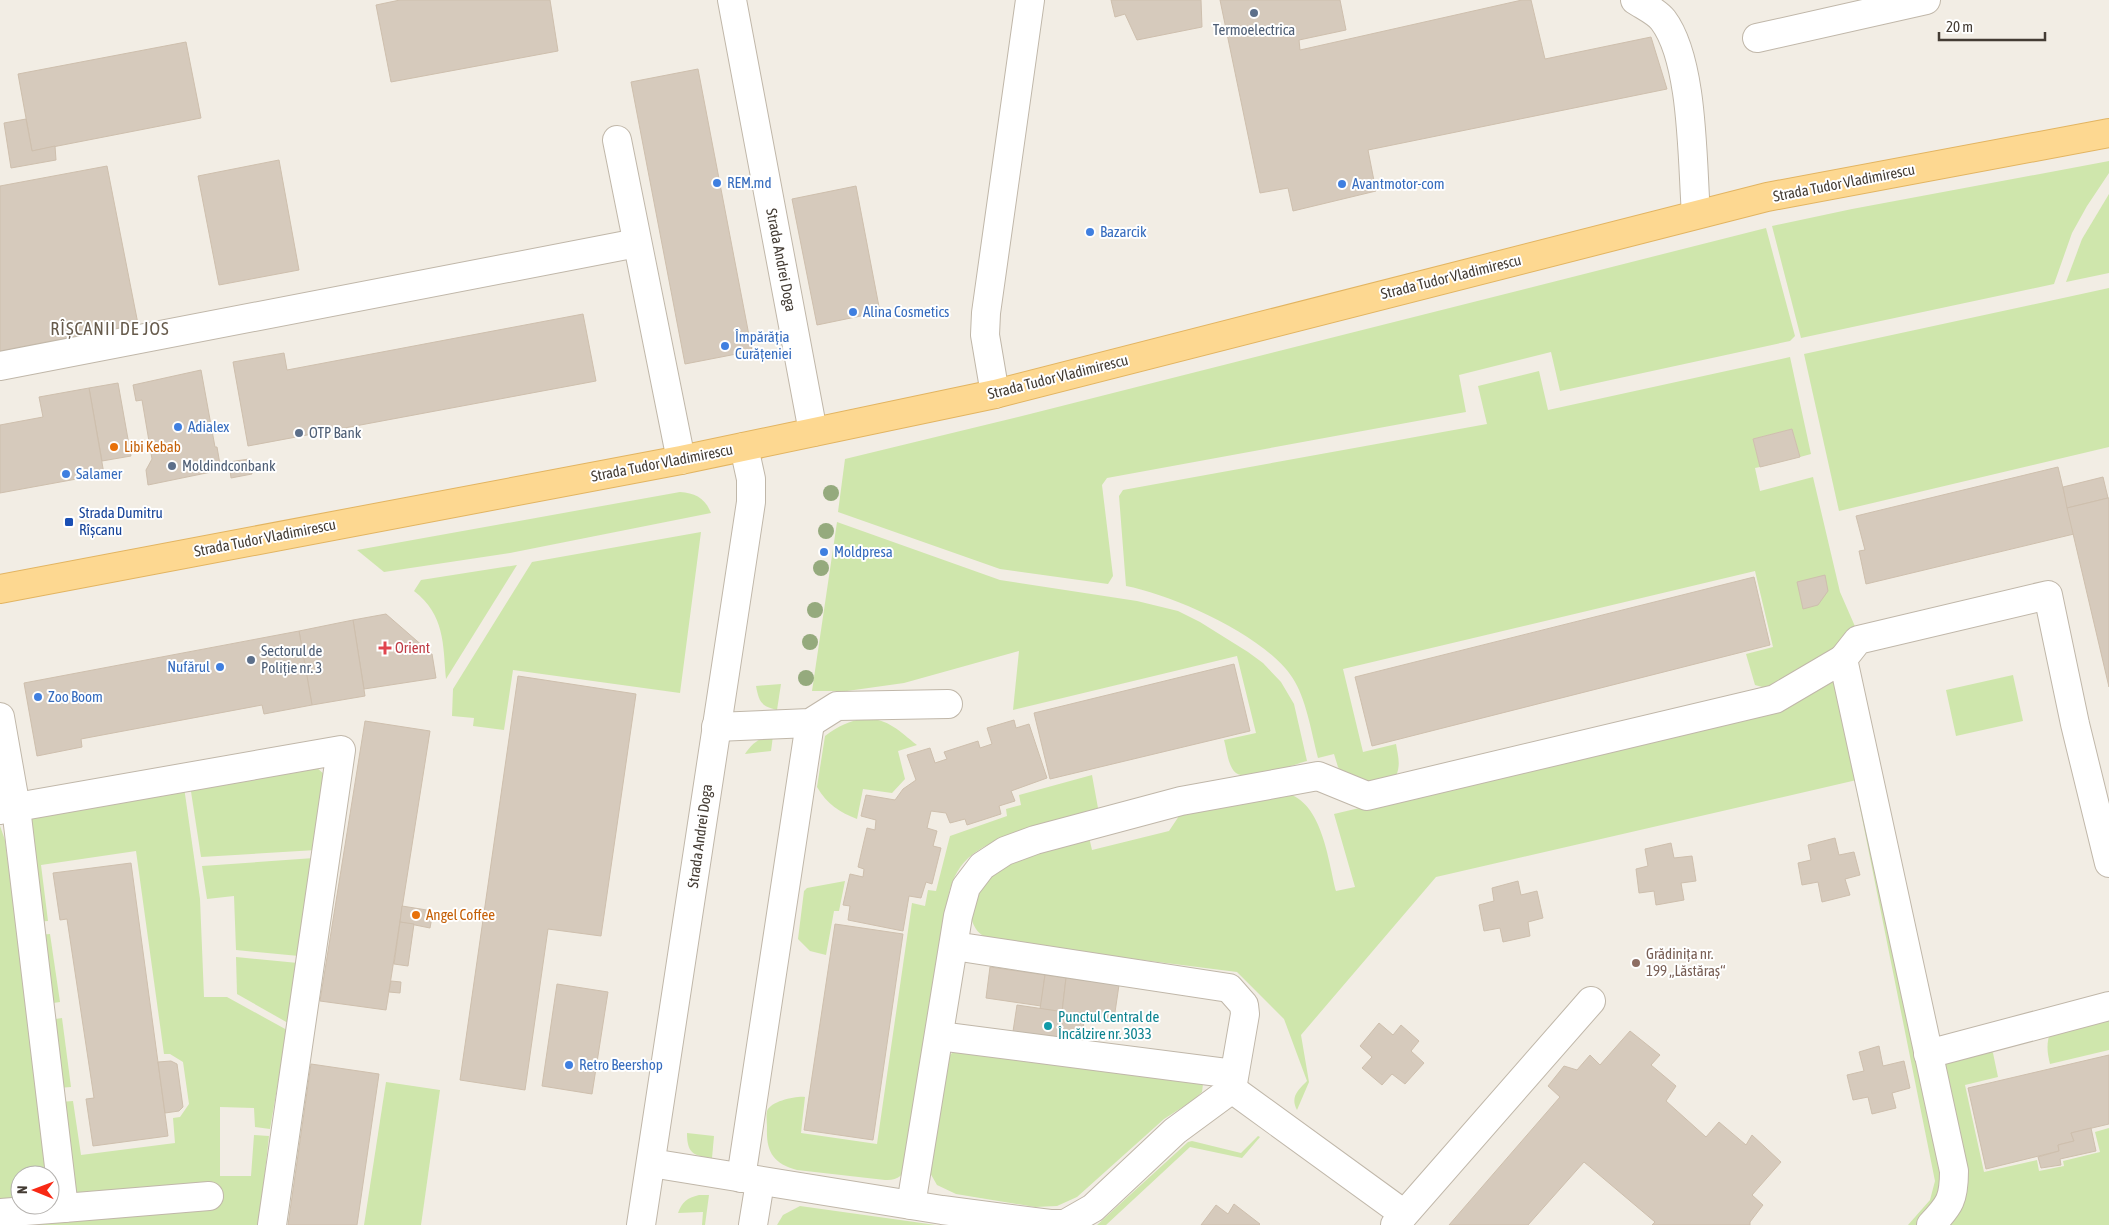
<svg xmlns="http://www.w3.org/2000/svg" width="2109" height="1225" viewBox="0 0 2109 1225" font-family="'Asap Condensed',sans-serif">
<rect width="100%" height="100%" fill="#f2ede4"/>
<!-- green -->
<g fill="#cfe6ac">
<path d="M2109 161V173L2087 206 2072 233 2054 284 1801 338 1772 226 1852 209Z"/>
<path d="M2109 194V273L2066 282 2082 239Z"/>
<path d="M1766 228 1795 336 1790 341 1560 391 1551 352 1459 375 1466 412 1107 478 1102 485 1113 576 1108 584 1000 569 838 512 845 459 1030 414Z"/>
<path d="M2109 288V447L1839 511 1804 354Z"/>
<path d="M1790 357 1811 454 1800 457 1792 429 1753 439 1760 467 1755 468 1760 491 1813 477 1840 592 1857 631 1780 685 1766 688 1755 685 1746 654 1773 647 1755 571 1343 669 1363 752 1396 744C1398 756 1401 765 1396 776L1368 783 1344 774 1338 767 1334 754 1318 758C1312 735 1307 703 1295 682 1271 638 1174 595 1126 586L1119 496 1123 490 1487 424 1478 386 1539 371 1548 410Z"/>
<path d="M680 492C695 493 705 498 711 513L510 553 384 572 357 550Z"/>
<path d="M837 522 1000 580 1137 601 1178 611 1200 622 1248 652 1263 663 1281 682 1294 704 1307 761C1292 765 1249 782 1236 773 1228 767 1227 750 1224 740L1256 733 1237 656 1013 710 1019 651 904 683 847 691H812Z"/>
<path d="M701 532 680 693 513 670 504 730 473 726 474 718 452 716 453 689 532 562Z"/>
<path d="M517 565 446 679C443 644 445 615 414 591L421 580Z"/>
<path d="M1838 673 1861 779 1436 877 1301 1035 1309 1082 1297 1110C1290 1097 1298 1090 1307 1081L1284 1019 1237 972 1000 942C985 939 974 933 971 916 963 866 1054 848 1089 837L1092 850 1169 831 1181 813 1286 793C1322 802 1328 859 1336 891L1355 887 1334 814 1726 721Z"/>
<path d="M2013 675 2023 721 1956 736 1946 690Z"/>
<path d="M781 684 777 710C761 706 759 702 756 686Z"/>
<path d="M865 718C889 719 899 731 917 745L898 751 905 779 892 793 863 789 857 819C839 812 827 804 817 787L825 736C838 726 849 721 865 718Z"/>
<path d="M773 736 771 751 745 754C752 743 760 737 773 736Z"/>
<path d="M316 767 325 775 316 850 201 857 190 785Z"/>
<path d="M1092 775 1098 808C1076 815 1054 822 1032 829 991 842 957 850 948 898L908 1164C904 1175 897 1181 885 1180L797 1170C773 1163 766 1152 767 1127 767 1122 766 1116 767 1111 771 1101 796 1096 805 1097L801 1133 877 1144 912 903 925 906 928 890 936 891 950 836 1007 816 1006 809 1021 805 1019 795Z"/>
<path d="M184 787 200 899 204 997H227L287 1030 270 1129 255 1127 254 1108 220 1107V1176H251L254 1135 269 1136 259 1225H0L73 1197 60 1102 73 1101 81 1155 175 1143 173 1118 180 1117 189 1104 183 1062 170 1054H164L136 851 41 865 48 921 35 922 29 816Z"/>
<path d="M1864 791 1943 1176 1941 1199 1920 1225H1908L1930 1200 1935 1181 1857 793Z"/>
<path d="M0 826 5 840 49 1175H20V1201L0 1202Z"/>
<path d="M314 858 299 956 236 950 234 896 207 899 202 866Z"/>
<path d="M845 881 839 911H834L826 955 810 951 798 939 804 891 807 888Z"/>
<path d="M50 934 60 1002 46 1004 38 935Z"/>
<path d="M236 957 298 963 288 1023 237 994Z"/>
<path d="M2109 1016V1050L2050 1064C2047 1052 2046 1042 2051 1031Z"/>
<path d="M62 1018 71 1087 58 1088 49 1020Z"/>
<path d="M1987 1046 1993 1053 1998 1077 1965 1085 1984 1172 2037 1160 2039 1171 2064 1166 2063 1161 2100 1152 2095 1132 2109 1128V1225H1946L1960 1209 1967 1194 1944 1068 1947 1060Z"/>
<path d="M961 1050 1203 1084 1202 1092 1192 1101 1164 1119 1077 1197 1057 1206 1035 1207 956 1194 937 1185 929 1171 948 1057 953 1052Z"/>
<path d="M386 1082 440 1090 421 1225H364Z"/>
<path d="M687 1133 714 1136 712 1158C693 1156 687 1153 687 1133Z"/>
<path d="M1258 1136 1260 1137 1242 1158 1190 1147 1106 1225H1097L1188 1142 1192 1141 1241 1153Z"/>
<path d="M699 1195H709L705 1225H702L703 1212 678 1213C682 1202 687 1198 699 1195Z"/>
<path d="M800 1206 936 1225H777L783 1215Z"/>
</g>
<!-- building -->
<g fill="#d6cabc" stroke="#cebfad">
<path d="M400 0H550L558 51 391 82 376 5Z"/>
<path d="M1111 0H1201L1202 27 1137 40 1125 14 1115 17Z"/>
<path d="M1220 0H1340L1346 30 1299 40 1300 50 1522 0H1531L1545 59 1651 37 1667 89 1368 150 1376 191 1293 211 1288 188 1260 193Z"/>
<path d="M186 42 201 118 32 151 18 74Z"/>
<path d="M698 69 752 351 685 364 631 82Z"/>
<path d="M26 119 32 151 55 146 56 160 11 168 4 123Z"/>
<path d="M279 160 299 270 219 285 198 176Z"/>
<path d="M107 166 138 324 0 351V186Z"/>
<path d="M856 186 880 312 817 325 792 199Z"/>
<path d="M583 314 596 381 248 446 233 362 284 353 287 370Z"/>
<path d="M201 370 215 447H217L221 470 148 485 146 470 152 459 142 400 136 401 133 385Z"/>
<path d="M118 383 131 456 102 461 89 388Z"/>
<path d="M89 388 104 474 0 493V425L43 417 39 397Z"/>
<path d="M1792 429 1800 457 1760 467 1753 439Z"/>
<path d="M249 459 252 474 231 478 229 462Z"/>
<path d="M2058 467 2074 534 1866 584 1859 551 1865 550 1856 516Z"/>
<path d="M2103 477 2108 498 2067 508 2063 487Z"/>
<path d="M2108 498H2109V687L2067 508Z"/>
<path d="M1825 575 1828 591 1818 605 1803 609 1797 582Z"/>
<path d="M1754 577 1770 645 1372 746 1355 677Z"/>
<path d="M386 614 432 654 436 678 364 689 353 620Z"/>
<path d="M353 620 365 696 312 705 299 631Z"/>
<path d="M299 631 312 705 264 714 262 705 81 739 82 747 37 756 24 683Z"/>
<path d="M1234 664 1250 731 1050 779 1034 713Z"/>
<path d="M518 676 636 694 601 936 548 929 525 1090 460 1080Z"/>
<path d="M1014 720 1016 728 1029 724 1047 778 1011 791 1015 801 999 806 1001 814 967 825 965 819 950 823 946 813 931 811 927 828 937 831 933 846 941 848 932 884 926 882 921 898 909 896 903 931 848 920 850 906 843 905 850 874 863 877 864 869 858 867 867 828 875 830 876 820 861 816 866 795 895 800 903 789 916 780 907 755 930 748 935 763 947 759 944 752 978 741 980 748 992 744 987 728Z"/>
<path d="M365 721 430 731 386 1010 320 1001Z"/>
<path d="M1835 838 1839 855 1854 852 1860 875 1845 879 1850 895 1822 902 1818 882 1802 885 1798 863 1811 860 1808 845Z"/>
<path d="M1671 843 1674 858 1692 856 1696 881 1681 883 1684 900 1656 905 1654 891 1639 893 1636 869 1648 866 1645 849Z"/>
<path d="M131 863 168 1136 93 1146 86 1099 94 1098 67 919 60 920 53 873Z"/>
<path d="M1518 881 1521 895 1537 891 1543 918 1528 922 1530 936 1503 942 1500 928 1484 931 1479 905 1494 901 1492 888Z"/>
<path d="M402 906 433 911 430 928 400 922Z"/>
<path d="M400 922 414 924 408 966 394 964Z"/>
<path d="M835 924 903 934 873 1140 804 1130Z"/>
<path d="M990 967 1045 975 1041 1006 986 998Z"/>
<path d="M1045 975 1066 978 1062 1012 1040 1009Z"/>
<path d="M1066 978 1119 985 1114 1019 1062 1012Z"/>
<path d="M391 981 401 982 400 993 389 992Z"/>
<path d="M557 984 608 992 592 1094 542 1086Z"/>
<path d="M1017 1005 1085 1015 1080 1047 1012 1038Z"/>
<path d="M1379 1023 1393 1035 1401 1025 1419 1041 1411 1051 1424 1063 1405 1084 1392 1074 1382 1085 1362 1068 1372 1057 1360 1046Z"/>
<path d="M1630 1031 1660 1055 1651 1065 1676 1086 1666 1101 1706 1137 1719 1122 1746 1145 1752 1135 1781 1162 1752 1195 1763 1205 1750 1222V1225H1652L1655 1222 1584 1162 1528 1225H1449L1560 1097 1548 1086 1564 1066 1577 1070 1590 1055 1600 1065Z"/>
<path d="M1879 1046 1883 1066 1904 1061 1910 1088 1892 1093 1896 1108 1872 1114 1868 1097 1853 1100 1847 1075 1864 1071 1859 1052Z"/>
<path d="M2109 1055V1124L2071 1133 2074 1141 2058 1145 2059 1151 1986 1169 1968 1088Z"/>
<path d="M171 1061 177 1064 183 1107 179 1111 165 1113 158 1062Z"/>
<path d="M311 1064 379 1074 357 1225H288Z"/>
<path d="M2091 1128 2096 1151 2060 1159 2061 1165 2041 1168 2038 1157 2059 1151 2058 1145 2074 1141 2071 1133Z"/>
<path d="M1234 1204 1260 1224 1259 1225H1201L1216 1205 1228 1214Z"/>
</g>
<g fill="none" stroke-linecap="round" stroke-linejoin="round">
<!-- minor casing -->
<g stroke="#c0b7a9" stroke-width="30">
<g id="minor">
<path d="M732 0 813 432"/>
<path d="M1635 0C1644 6 1657 12 1663 20 1694 61 1692 163 1696 214"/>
<path d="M1757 38 1926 0"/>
<path d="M617 140 681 460"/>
<path d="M0 366 637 243"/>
<path d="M995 394 985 335 986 313 1030 0"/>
<path d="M1843 659 1858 640 2048 595 2075 724 2109 863"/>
<path d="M0 717 16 808 64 1208 0 1213"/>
<path d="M716 727 810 723 837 706 948 704"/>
<path d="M0 810 341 750 272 1225"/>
<path d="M939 1036 1234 1074"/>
<path d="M1928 1054 2109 1006"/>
<path d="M1232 1089 1404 1214"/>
<path d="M651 1163 942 1210 1050 1224H1065L1093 1208 1175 1131 1232 1089 1245 1014 1244 1005 1229 988 954 946"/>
<path d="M741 1178 810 723"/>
<path d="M911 1205 958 916 966 887 982 866 1005 851 1035 840 1181 801 1318 776 1367 796 1775 699 1843 659 1954 1171C1954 1199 1950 1205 1931 1225"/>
<path d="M64 1208 209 1196"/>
<path d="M641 1225 751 502V479L744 447"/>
<path d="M753 1225 760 1182"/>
<path d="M1395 1225 1591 1001"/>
</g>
</g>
<!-- major casing -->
<g stroke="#e2b461" stroke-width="30">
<path id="major" d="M0 589 681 460 995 394 1767 197 2109 133"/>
</g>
<!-- minor -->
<use href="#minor" stroke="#fff" stroke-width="28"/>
<!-- major -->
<use href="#major" stroke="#fdd891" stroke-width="28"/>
</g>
<!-- trees -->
<g fill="#95aa7d">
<circle cx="831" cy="493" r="8"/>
<circle cx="826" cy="531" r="8"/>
<circle cx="821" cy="568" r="8"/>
<circle cx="815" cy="610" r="8"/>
<circle cx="810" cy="642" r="8"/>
<circle cx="806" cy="678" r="8"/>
</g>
<!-- markers -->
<g fill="#5c6f8a" stroke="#fff" stroke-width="2">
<circle cx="1254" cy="13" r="5"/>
<circle cx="299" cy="433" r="5"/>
<circle cx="172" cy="466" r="5"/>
<circle cx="251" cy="660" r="5"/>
</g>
<g fill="#3f7fe0" stroke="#fff" stroke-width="2">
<circle cx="717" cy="183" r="5"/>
<circle cx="1342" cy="184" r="5"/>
<circle cx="1090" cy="232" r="5"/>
<circle cx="853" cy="312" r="5"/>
<circle cx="725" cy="346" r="5"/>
<circle cx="178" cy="427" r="5"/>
<circle cx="66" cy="474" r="5"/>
<circle cx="824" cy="552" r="5"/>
<circle cx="220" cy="667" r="5"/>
<circle cx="38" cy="697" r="5"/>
<circle cx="569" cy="1065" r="5"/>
</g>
<g fill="#e8710a" stroke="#fff" stroke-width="2">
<circle cx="114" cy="447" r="5"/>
<circle cx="416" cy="915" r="5"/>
</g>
<rect fill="#1a4fb4" stroke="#fff" stroke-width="2" x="64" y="517" width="10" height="10" rx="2.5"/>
<path fill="#e0444e" stroke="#fff" stroke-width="2" d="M382.5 640.5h5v5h5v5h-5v5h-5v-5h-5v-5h5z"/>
<circle fill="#8d6e63" stroke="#fff" stroke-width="2" cx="1636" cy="963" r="5"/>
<circle fill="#0f9aa8" stroke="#fff" stroke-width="2" cx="1048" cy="1026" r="5"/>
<g text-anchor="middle" stroke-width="4" stroke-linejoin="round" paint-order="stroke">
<!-- service labels -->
<g font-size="15" fill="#4e5e75" stroke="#fff" text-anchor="start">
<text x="1254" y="35" text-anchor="middle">Termoelectrica</text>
<text x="309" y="438">OTP Bank</text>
<text x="182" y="471">Moldindconbank</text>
<text x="261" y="656">Sectorul de<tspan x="261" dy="17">Poliție nr. 3</tspan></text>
</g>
<!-- shop labels -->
<g font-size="15" fill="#366cbe" stroke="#fff" text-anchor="start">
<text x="727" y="188">REM.md</text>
<text x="1352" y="189">Avantmotor-com</text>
<text x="1100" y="237">Bazarcik</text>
<text x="863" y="317">Alina Cosmetics</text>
<text x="735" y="342">Împărăția<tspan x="735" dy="17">Curățeniei</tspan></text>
<text x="188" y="432">Adialex</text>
<text x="76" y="479">Salamer</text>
<text x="834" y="557">Moldpresa</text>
<text x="210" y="672" text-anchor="end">Nufărul</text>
<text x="48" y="702">Zoo Boom</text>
<text x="579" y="1070">Retro Beershop</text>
</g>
<!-- street labels -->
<g font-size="15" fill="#443c34" stroke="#fff">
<text transform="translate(1844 183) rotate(-11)" y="5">Strada Tudor Vladimirescu</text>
<text transform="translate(781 260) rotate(79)" y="5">Strada Andrei Doga</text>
<text transform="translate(1451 277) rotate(-14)" y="5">Strada Tudor Vladimirescu</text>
<text transform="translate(1058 377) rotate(-14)" y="5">Strada Tudor Vladimirescu</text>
<text transform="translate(662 463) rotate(-11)" y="5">Strada Tudor Vladimirescu</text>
<text transform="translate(265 538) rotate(-11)" y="5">Strada Tudor Vladimirescu</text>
<text transform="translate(700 836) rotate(-82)" y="5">Strada Andrei Doga</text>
</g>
<!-- food labels -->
<g font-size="15" fill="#c56008" stroke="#fff" text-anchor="start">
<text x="124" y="452">Libi Kebab</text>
<text x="426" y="920">Angel Coffee</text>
</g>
<!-- transit labels -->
<g font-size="15" fill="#164399" stroke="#fff" text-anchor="start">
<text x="79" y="518">Strada Dumitru<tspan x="79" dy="17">Rîșcanu</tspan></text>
</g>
<!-- health labels -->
<g font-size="15" fill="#be3a42" stroke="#fff" text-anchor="start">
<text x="395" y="653">Orient</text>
</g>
<!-- education labels -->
<g font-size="15" fill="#785e54" stroke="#fff" text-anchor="start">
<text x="1646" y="959">Grădinița nr.<tspan x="1646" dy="17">199 „Lăstăraș“</tspan></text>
</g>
<!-- culture labels -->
<g font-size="15" fill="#0d838f" stroke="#fff" text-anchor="start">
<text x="1058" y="1022">Punctul Central de<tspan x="1058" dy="17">Încălzire nr. 3033</tspan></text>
</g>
<!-- quarter labels -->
<g font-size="18" letter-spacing="1" fill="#665a4b" stroke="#fff">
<text x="110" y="335">RÎȘCANII DE JOS</text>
</g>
</g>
<!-- north arrow -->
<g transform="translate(35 1190) rotate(271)"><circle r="24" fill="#ffffff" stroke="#b4b1ae"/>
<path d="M0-4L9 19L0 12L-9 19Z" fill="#f82915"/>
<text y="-8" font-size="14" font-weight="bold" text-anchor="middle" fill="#443c34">N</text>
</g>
<!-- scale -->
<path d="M1939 32v8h106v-8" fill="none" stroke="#443c34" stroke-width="2.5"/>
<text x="1946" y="32" font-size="15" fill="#443c34" stroke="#ffffff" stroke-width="4" paint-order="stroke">20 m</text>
</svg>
